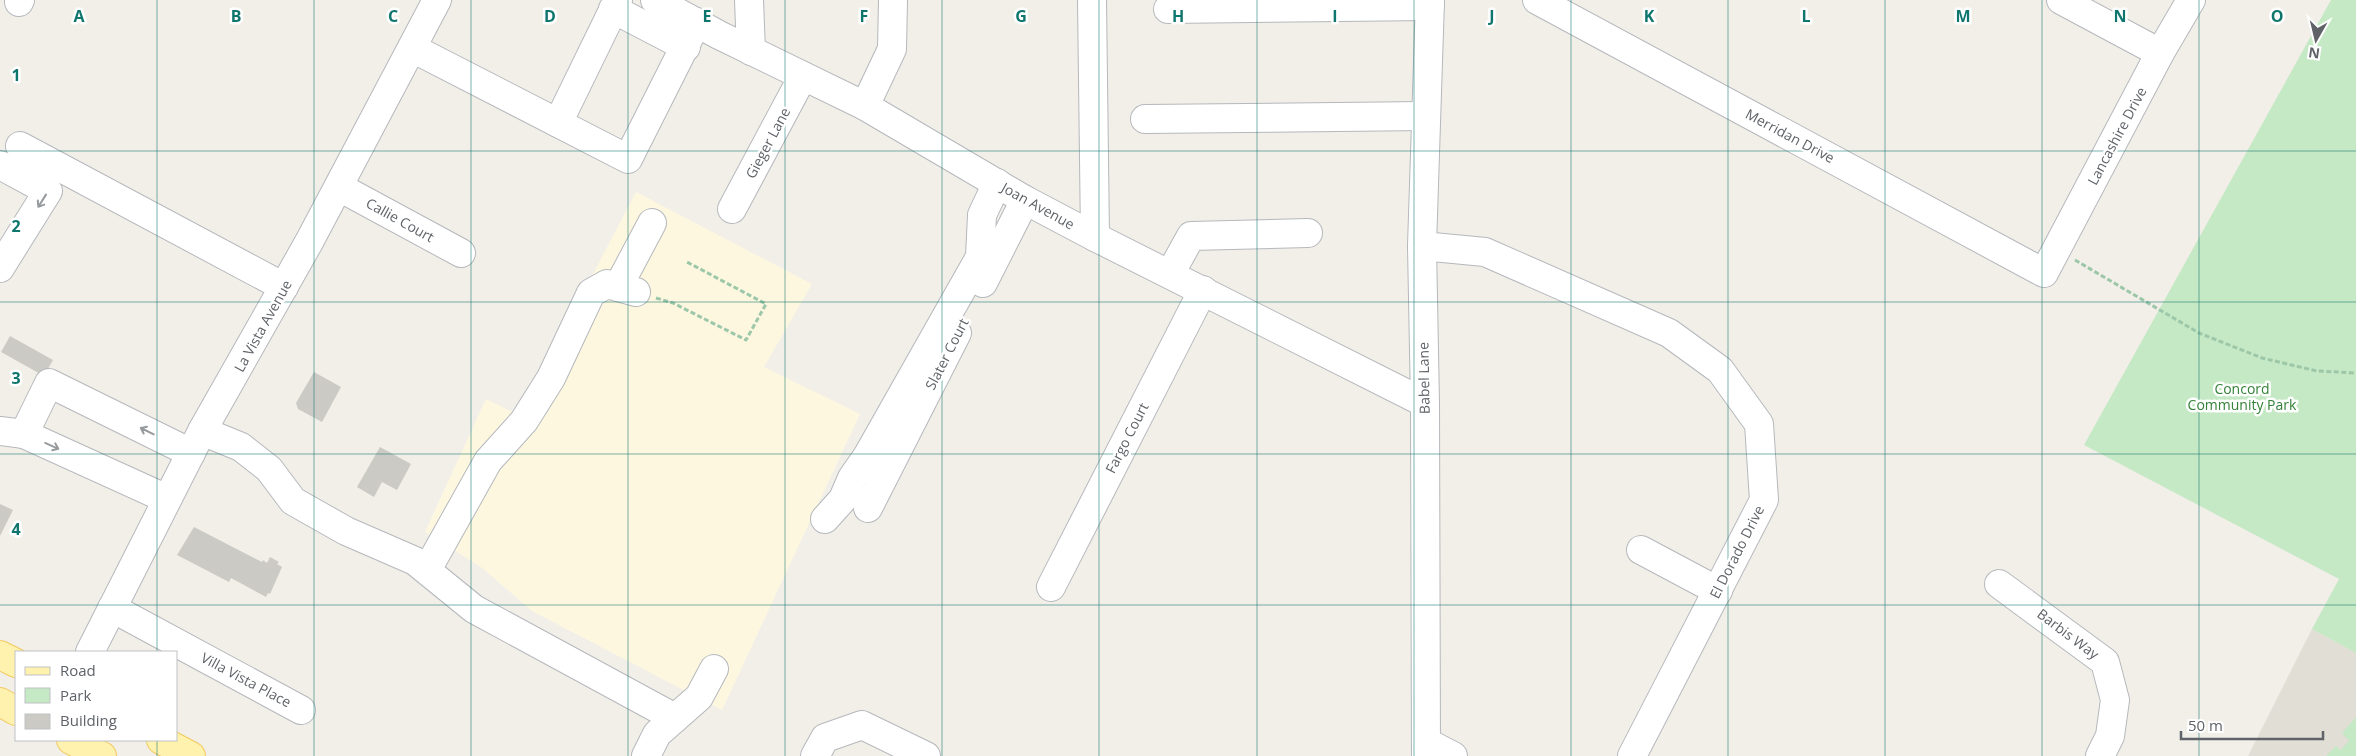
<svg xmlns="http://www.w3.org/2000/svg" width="2356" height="756" viewBox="0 0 2356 756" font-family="'Open Sans',sans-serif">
<rect width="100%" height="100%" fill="#f1efe8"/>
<!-- commercial -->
<path fill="#fef7e0" d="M636 192 812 284 764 367 860 414 722 710 532 611 481 567 425 532 486 399 519 415Z"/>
<!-- education -->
<path fill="#e1ded6" d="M2312 629 2356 653V756H2248Z"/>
<!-- green -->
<g fill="#c5e8c5">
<path d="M2331 0H2356V653L2312 629 2339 579 2084 445Z"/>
<path d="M2356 717V756H2326L2336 746 2341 750 2349 741 2342 733Z"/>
</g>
<!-- building -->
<g fill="#cccac5">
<path d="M10 336 53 360 44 376 1 352Z"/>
<path d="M314 372 341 387 322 422 298 409 296 403Z"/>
<path d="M380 447 411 464 397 490 382 482 374 497 357 487Z"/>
<path d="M0 504 13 510 0 536Z"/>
<path d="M194 527 262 562 263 560 267 563 270 557 279 562 277 564 282 567 270 594 268 593 266 597 231 578 229 582 177 555Z"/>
</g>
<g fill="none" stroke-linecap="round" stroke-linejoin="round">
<!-- minor casing -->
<g stroke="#b5b8bc" stroke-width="30">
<g id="minor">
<path d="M655 0 719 35 865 106 1025 200 1095 237 1425 403"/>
<path d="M749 0 751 51"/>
<path d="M1092 0 1095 237"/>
<path d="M1537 0 2044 273 2160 53 2191 0"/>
<path d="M2061 0 2160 53"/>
<path d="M19 2 20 0"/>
<path d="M613 9 686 47"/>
<path d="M1168 9 1430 6"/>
<path d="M412 48 628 159 697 22"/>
<path d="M865 106 892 49 893 0"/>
<path d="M1145 119 1426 116"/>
<path d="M558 123 618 0"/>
<path d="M20 146 284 287"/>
<path d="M0 165 48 191 0 268"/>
<path d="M339 187 461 253"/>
<path d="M732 209 803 76"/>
<path d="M1422 246 1485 252 1669 333 1720 370 1759 424 1764 500 1632 756"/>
<path d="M1170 274 1191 236 1308 233"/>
<path d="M983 283 1025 200"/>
<path d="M618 287 652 223"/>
<path d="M0 431 24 434"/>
<path d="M202 431 241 447 269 469 293 501 346 531 415 561 474 609 675 718"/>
<path d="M167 499 24 434 49 383 191 453"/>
<path d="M868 508 957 333"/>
<path d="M825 519 843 499 852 478 868 455 980 257 982 215 997 183"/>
<path d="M1641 550 1718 591"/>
<path d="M427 570 488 461 524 421 551 378 591 293 607 284 636 292"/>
<path d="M1999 584 2105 662 2115 700 2110 736 2100 756"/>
<path d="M1051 587 1203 290"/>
<path d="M112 608 301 710"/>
<path d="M90 652 202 431 309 242 437 0"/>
<path d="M1426 742 1453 756"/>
<path d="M646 756 657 734 699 697 714 669"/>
<path d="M815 756 825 738 862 725 926 756"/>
<path d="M1426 756 1425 403 1422 246 1430 0"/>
</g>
</g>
<!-- major casing -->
<g stroke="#f2c960" stroke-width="30">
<g id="major">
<path d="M0 655 16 663"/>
<path d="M0 702 16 711"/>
<path d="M71 740 102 756"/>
<path d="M161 740 191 756"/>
</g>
</g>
<!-- path -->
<g stroke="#9cc7a9" stroke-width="3" stroke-dasharray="5 2.5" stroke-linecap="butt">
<path d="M2075 260 2199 333 2262 358 2317 371 2356 373"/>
<path d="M656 298 673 303 746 340 766 304 685 261"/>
</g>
<!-- minor -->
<use href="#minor" stroke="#fff" stroke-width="28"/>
<!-- major -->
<use href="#major" stroke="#fff2af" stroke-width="28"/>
</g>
<!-- one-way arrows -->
<defs><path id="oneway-shaft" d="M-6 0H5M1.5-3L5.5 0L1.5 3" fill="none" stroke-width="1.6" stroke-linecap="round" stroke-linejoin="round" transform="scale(1.25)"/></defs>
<g stroke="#979a9d">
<use href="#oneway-shaft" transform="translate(42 201) rotate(122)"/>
<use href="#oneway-shaft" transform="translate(147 431) rotate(-154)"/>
<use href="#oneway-shaft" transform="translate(52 446) rotate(24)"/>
</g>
<!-- grid -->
<path fill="none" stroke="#0f766e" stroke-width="1" stroke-opacity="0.55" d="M157 0V652M314 0V756M471 0V756M628 0V756M785 0V756M942 0V756M1099 0V756M1257 0V756M1414 0V756M1571 0V756M1728 0V756M1885 0V756M2042 0V756M2199 0V756M0 151H2356M0 302H2356M0 454H2356M0 605H2356M157 740V756"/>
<g text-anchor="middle" stroke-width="5" stroke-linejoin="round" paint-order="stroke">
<!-- street labels -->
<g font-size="14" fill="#5f6368" stroke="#fff">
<text transform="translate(1790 136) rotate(28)" y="5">Merridan Drive</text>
<text transform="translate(2117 136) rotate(-62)" y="5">Lancashire Drive</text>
<text transform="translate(768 143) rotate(-62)" y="5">Gieger Lane</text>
<text transform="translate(1038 206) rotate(29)" y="5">Joan Avenue</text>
<text transform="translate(400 220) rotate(29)" y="5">Callie Court</text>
<text transform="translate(263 326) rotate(-61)" y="5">La Vista Avenue</text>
<text transform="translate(947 354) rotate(-63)" y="5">Slater Court</text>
<text transform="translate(1424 378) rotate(-91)" y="5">Babel Lane</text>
<text transform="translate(1127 438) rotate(-63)" y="5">Fargo Court</text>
<text transform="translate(1737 552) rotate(-63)" y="5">El Dorado Drive</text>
<text transform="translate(2068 634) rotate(37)" y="5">Barbis Way</text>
<text transform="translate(246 680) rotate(28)" y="5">Villa Vista Place</text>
</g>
<!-- park labels -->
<g font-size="14" fill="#348238" stroke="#fff">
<text x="2242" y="394">Concord<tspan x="2242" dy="16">Community Park</tspan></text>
</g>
</g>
<g font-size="16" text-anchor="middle" font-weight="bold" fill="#0f766e" stroke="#fff" stroke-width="5" stroke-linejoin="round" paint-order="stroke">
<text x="79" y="22">A</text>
<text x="236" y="22">B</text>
<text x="393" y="22">C</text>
<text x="550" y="22">D</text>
<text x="707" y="22">E</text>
<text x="864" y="22">F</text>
<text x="1021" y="22">G</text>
<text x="1178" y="22">H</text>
<text x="1335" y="22">I</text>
<text x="1492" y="22">J</text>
<text x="1649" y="22">K</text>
<text x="1806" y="22">L</text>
<text x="1963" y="22">M</text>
<text x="2120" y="22">N</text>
<text x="2277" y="22">O</text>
<text x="16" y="81">1</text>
<text x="16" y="232">2</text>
<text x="16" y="384">3</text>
<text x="16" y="535">4</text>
</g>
<!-- legend -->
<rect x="15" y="651" width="162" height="90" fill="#ffffff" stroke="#bfc1c3"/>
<rect x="25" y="667" width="25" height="8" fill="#fff2af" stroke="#bfc1c3"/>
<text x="60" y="676" font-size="15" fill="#5f6368">Road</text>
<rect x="25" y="688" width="25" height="15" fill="#c5e8c5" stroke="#bfc1c3"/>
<text x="60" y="701" font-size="15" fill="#5f6368">Park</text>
<rect x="25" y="714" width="25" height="15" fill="#cccac5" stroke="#bfc1c3"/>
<text x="60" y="726" font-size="15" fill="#5f6368">Building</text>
<!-- north arrow -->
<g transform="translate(2316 40) rotate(188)" stroke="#ffffff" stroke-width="4" paint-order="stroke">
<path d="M0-4L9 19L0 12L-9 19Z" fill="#5f6368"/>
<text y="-8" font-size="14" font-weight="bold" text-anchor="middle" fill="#5f6368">N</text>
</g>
<!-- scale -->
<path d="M2181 731v8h142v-8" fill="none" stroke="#5f6368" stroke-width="2.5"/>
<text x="2188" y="731" font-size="15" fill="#5f6368" stroke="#ffffff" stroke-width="4" paint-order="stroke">50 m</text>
</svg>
